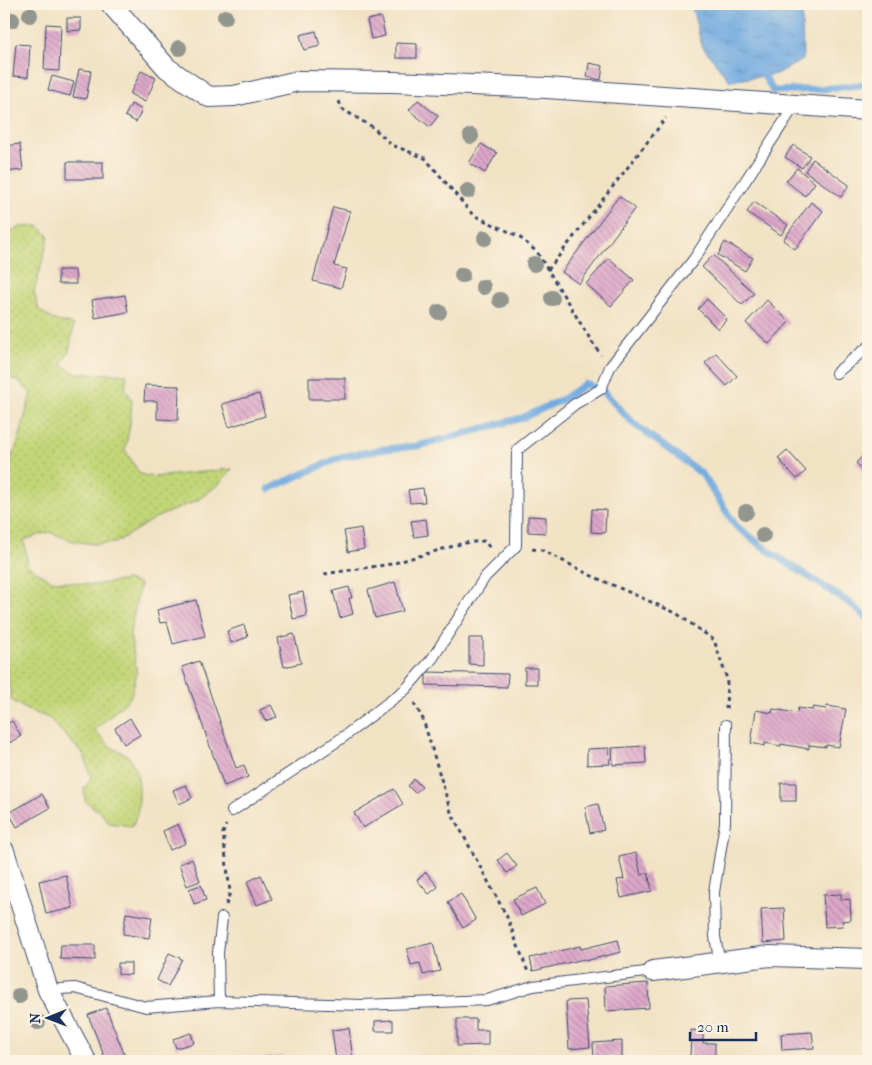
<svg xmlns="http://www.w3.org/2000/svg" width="872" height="1065" viewBox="0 0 872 1065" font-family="'IM FELL French Canon',serif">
<defs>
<pattern id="grass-dots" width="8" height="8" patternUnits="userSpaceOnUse" patternTransform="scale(1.25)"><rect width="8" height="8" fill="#c3d577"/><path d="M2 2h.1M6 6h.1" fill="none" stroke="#a7b769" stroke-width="1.8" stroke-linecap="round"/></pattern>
<pattern id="water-ripples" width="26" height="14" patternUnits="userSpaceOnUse" patternTransform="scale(1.25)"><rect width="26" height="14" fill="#71aae0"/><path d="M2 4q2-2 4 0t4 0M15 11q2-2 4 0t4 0" fill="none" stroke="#5c8bb9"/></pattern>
<pattern id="building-back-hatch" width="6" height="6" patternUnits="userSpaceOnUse" patternTransform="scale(1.25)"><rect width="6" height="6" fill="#dea8c9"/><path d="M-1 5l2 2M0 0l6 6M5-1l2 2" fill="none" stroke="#b389a6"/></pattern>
</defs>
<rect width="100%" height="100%" fill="#fcf5e5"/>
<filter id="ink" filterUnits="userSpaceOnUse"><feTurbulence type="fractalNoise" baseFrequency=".02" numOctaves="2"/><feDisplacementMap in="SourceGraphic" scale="10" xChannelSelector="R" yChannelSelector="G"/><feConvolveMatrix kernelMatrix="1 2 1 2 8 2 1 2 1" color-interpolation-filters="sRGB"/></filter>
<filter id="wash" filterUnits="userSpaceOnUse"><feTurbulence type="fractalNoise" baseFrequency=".0096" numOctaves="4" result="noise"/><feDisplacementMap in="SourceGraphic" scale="20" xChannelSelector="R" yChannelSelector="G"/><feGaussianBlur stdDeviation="1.12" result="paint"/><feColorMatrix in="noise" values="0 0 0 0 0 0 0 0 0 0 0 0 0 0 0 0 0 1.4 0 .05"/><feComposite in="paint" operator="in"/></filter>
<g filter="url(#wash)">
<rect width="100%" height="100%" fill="#f1e2c4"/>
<!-- grass -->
<path fill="url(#grass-dots)" stroke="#6f826a" d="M39 226 49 236 34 292 39 310 54 320 74 325 69 351 61 365 75 373 127 374 125 388 132 400 130 425 125 450 140 474 154 477 232 469 219 484 198 500 155 518 115 543 93 544 73 541 49 532 24 540 28 566 51 580 93 585 127 580 140 584 130 634 137 673 130 698 95 730C100 735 105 742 111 747 116 750 123 752 128 756 142 771 142 810 132 826L109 823 100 812 85 801 84 789 91 778 84 755 49 718 27 710 11 700 4 649V475L19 440 31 393 19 382 4 375V235L20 227Z"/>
<!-- water -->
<path fill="url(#water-ripples)" stroke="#466c9f" d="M691 4H800L802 14 803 60 776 74 730 81 702 46Z"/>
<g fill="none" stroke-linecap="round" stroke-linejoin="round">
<!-- stream -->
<g stroke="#71aae0" stroke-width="7">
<path d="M760 69 773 91 823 89 868 84"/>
<path d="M269 489 341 457 385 449 418 446 522 418 563 399 585 384 601 389 634 424 702 474 736 526 766 549 851 604 868 619"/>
</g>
</g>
<g id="blocks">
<!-- building -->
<g fill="url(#building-back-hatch)">
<path d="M381 17 385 36 371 39 367 20Z"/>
<path d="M67 18H81V30L67 31Z"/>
<path d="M46 24 61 25 59 71 44 70Z"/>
<path d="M316 31 320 46 304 50 300 35Z"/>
<path d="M396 43 417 44V58H396Z"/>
<path d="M16 44 30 45 28 77 13 76Z"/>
<path d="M589 63 603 66 601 80 587 77Z"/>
<path d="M79 69 91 71 86 99 73 97Z"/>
<path d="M141 71 156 78 145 102 130 94Z"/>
<path d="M52 76 74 82 70 96 48 90Z"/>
<path d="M418 100 438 116 430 127 409 110Z"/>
<path d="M131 104 142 110 136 122 125 116Z"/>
<path d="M20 144 23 170 4 172V146Z"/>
<path d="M481 144 497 153 485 173 469 163Z"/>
<path d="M793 145 810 156 802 168 785 157Z"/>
<path d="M813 159 849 185 841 197 805 171Z"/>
<rect x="67" y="162" width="36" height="17"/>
<path d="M797 168 815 183 805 196 786 181Z"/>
<path d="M619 196 635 208 579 284 562 272Z"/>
<path d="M754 202 788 225 781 235 747 212Z"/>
<path d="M811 202 823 211 795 249 783 240Z"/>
<path d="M333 207 350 211 334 266 347 269 341 288 313 281Z"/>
<path d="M725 242 753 258 745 271 718 255Z"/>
<path d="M713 255 754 293 742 305 702 267Z"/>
<path d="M609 258 634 280 611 306 586 284Z"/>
<path d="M58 270H75L76 284H58Z"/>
<path d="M125 295 128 312 95 318 92 300Z"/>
<path d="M707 299 727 319 718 329 698 309Z"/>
<path d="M767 300 789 322 769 344 746 323Z"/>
<path d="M716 353 737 376 727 386 705 363Z"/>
<rect x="309" y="378" width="36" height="21"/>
<path d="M145 385 179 386 178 420 157 419V401H144Z"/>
<path d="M259 394 265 416 229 427 222 404Z"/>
<path d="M787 450 806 471 797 479 778 458Z"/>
<path d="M868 450V474L856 463Z"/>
<path d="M423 488 425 502 410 503 408 490Z"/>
<path d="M592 509 606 510 605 533 591 532Z"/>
<path d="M528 516 546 517V533L528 532Z"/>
<path d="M426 519 428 535 414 537 411 521Z"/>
<path d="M361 528 364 549 348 552 344 531Z"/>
<path d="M395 582 403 611 375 618 368 590Z"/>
<path d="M349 587 352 598H349L353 614 340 618 333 591Z"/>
<path d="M303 592 307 616 293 619 288 595Z"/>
<path d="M196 600 205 636 173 644 167 622 160 623 157 610Z"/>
<path d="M244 625 248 637 231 643 227 631Z"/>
<path d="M294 634 301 663 284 667 278 638Z"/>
<path d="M469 638H483V665L469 664Z"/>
<path d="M199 661 236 768 244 765 248 777 224 786 182 667Z"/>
<rect x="525" y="668" width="12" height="16"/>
<path d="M426 672 508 674 507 687 426 685Z"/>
<path d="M271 705 277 717 265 721 260 710Z"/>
<path d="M827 706 846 709 839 747 826 745V747L809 745V749L781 744V746L765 743V746L751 743 756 710 772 713 773 709 797 713 798 708 812 710 813 707 826 709Z"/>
<path d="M130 718 140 735 124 744 115 728Z"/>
<path d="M12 721 21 736 4 746V726Z"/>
<path d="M645 746 646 763 613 765 612 748Z"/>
<path d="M609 748 610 764 587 765V749Z"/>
<path d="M414 779 422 787 415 793 408 786Z"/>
<rect x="781" y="783" width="15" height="18"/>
<path d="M186 785 192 798 179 804 173 790Z"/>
<path d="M394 789 403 804 363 828 354 813Z"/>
<path d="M42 794 50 808 17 827 9 813Z"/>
<path d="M598 804 604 830 590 833 585 807Z"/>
<path d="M178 824 186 843 170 850 163 831Z"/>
<path d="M507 853 517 866 507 873 498 860Z"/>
<path d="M636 853 641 875 648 873 652 891 621 898 617 880 624 879 619 857Z"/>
<path d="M192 859 200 881 187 886 179 864Z"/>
<path d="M426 872 438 887 429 894 417 880Z"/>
<path d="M66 875 73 908 46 914 39 881Z"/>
<path d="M261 875 272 899 257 905 247 882Z"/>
<path d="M201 885 206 900 194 904 189 889Z"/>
<path d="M537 888 545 904 521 916 513 899Z"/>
<path d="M461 894 476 920 463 928 448 902Z"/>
<path d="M841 894V900L850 899 851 920 842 921 843 926 825 927 823 895Z"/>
<path d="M784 908 786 941 763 943 761 909Z"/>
<path d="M126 913 152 917 149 938 123 934Z"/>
<path d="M618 940 621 952 585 961 584 959 533 971 530 958 580 946 581 949Z"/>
<path d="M433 943 440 971 423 975 420 963 411 965 407 949Z"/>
<path d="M61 945H95V960L60 959Z"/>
<path d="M169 953 182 959 168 986 157 980Z"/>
<path d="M118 963H131V975L118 974Z"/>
<path d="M648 983 649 1008 606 1011 605 986Z"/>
<path d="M586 1000 590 1047 569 1049 566 1001Z"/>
<path d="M106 1008 127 1061H106L88 1015Z"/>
<path d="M457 1019H476V1030H488V1045L457 1046Z"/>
<path d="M393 1020V1031H375V1021Z"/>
<path d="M349 1028 353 1061H336L332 1030Z"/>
<path d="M691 1030 703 1031V1043H715V1058H690Z"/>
<path d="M812 1032 814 1048 782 1050 781 1034Z"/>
<path d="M191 1033 194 1043 176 1048 173 1039Z"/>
<path d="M622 1041V1057L594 1059 593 1043Z"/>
<path d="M283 1056 284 1061H258L257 1059Z"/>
</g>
</g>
</g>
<g filter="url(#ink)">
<use href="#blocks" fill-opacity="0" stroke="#3b4a6d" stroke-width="1"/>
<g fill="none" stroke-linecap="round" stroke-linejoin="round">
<!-- service casing -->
<g stroke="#3b4a6d" stroke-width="12">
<g id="service">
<path d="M836 373 868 347"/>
<path d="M232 811 342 738 406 689 432 659 485 577 516 546 517 450 575 404 601 389 610 367 694 259 795 105"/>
<path d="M720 963 715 937 714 892 725 823 726 725"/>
<path d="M48 990 75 988 146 1007 219 1001 364 1005 487 1000 533 986 653 971"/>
<path d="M219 1001 218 953 222 918"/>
</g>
</g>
<!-- minor casing -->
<g stroke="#3b4a6d" stroke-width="22">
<g id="minor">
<path d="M111 4 167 68 209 97 234 96 298 81 393 82 546 88 868 110"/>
<path d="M4 851 48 990 86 1061"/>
<path d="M653 971 770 956 868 959"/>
</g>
</g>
<!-- path -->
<g stroke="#3b4a6d" stroke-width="3" stroke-dasharray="4 4" stroke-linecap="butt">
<path d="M339 101 342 109 374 128 392 145 425 158 473 215 518 236 537 252 592 342 601 355"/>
<path d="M548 270 666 118"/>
<path d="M532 549 542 550 590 575 676 613 714 640 727 679 726 712"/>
<path d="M324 574 391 564 464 543 484 541 492 550"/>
<path d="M414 703 423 719 451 812 507 917 528 972"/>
<path d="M226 905 230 892 223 833 226 825"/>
</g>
<!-- service -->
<use href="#service" stroke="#fff" stroke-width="10"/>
<!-- minor -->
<use href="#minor" stroke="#fff" stroke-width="20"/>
</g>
<!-- trees -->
<g fill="#92968f">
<circle cx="30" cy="15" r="8"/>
<circle cx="225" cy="17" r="8"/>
<circle cx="12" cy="20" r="8"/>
<circle cx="179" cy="48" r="8"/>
<circle cx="471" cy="136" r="8"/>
<circle cx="468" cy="191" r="8"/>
<circle cx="485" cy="238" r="8"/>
<circle cx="534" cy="264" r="8"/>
<circle cx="462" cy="275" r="8"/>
<circle cx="483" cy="287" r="8"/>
<circle cx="552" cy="298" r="8"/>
<circle cx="500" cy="300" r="8"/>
<circle cx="439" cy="312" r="8"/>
<circle cx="746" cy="512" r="8"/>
<circle cx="763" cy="535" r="8"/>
<circle cx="19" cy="996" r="8"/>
<circle cx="38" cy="1022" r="8"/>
</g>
</g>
<!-- margin -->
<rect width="872" height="1065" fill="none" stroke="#fcf5e5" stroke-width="20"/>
<!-- north arrow -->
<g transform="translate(48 1018) rotate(269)" stroke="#fcf5e5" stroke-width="4" paint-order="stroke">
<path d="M0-4L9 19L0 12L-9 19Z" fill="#1b2f5e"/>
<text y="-8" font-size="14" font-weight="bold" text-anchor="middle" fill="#1b2f5e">N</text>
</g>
<!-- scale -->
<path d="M690 1032v8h66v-8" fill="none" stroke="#1b2f5e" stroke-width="2.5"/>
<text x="697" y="1032" font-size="15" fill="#1b2f5e" stroke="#fcf5e5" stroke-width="4" paint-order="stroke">20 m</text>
</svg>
